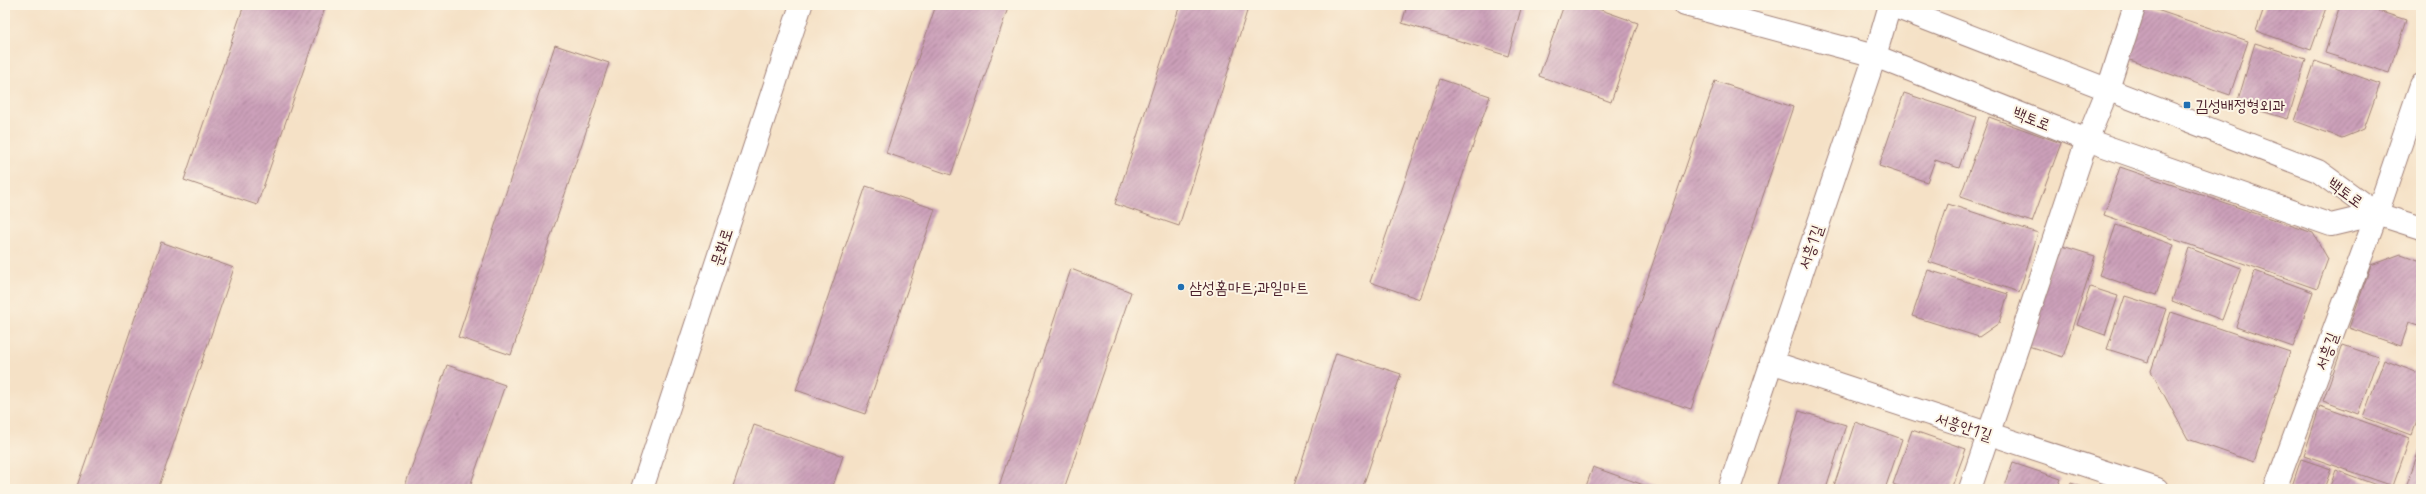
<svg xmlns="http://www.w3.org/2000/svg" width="2426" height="494" viewBox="0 0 2426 494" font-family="Mynerve,'Poor Story',sans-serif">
<defs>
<pattern id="building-hatch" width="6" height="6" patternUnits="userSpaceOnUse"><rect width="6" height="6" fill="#cca0ba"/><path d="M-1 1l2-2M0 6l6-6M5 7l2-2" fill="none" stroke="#a88297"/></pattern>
</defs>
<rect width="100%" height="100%" fill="#fcf5e5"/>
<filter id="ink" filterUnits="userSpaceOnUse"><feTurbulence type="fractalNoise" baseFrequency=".025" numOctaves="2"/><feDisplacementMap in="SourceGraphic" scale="8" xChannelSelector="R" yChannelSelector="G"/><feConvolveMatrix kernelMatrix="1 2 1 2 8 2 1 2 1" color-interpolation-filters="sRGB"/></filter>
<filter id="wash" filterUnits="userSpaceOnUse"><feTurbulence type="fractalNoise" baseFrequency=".012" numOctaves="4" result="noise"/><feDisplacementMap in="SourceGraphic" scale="16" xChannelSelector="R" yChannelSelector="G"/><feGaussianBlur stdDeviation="0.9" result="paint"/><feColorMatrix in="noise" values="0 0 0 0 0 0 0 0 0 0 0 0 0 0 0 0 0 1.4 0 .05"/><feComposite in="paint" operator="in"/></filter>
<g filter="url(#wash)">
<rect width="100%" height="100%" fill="#f5e1c6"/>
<g id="blocks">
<!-- building -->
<g fill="url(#building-hatch)">
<path d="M244 5H326L257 205 184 180Z"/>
<path d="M936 5H1009L951 175 886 153Z"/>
<path d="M1180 5H1249L1179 226 1115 204Z"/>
<path d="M1407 5H1522L1508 56 1402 23Z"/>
<path d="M1564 5H1587L1638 23 1611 102 1539 76Z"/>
<path d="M2265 5H2327L2311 50 2256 31Z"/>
<path d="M2340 5H2360L2406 20 2389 73 2325 53Z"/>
<path d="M2145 6 2248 41 2230 95 2127 59Z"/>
<path d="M2255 43 2306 59 2288 119 2237 104Z"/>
<path d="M555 45 609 63 511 355 458 337Z"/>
<path d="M2315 61 2380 84 2364 129 2342 138 2295 121Z"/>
<path d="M1440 79 1490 96 1420 299 1370 282Z"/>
<path d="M1715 81 1793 107 1691 409 1612 383Z"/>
<path d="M1904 93 1976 117 1959 168 1935 160 1927 182 1879 166Z"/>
<path d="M1989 117 2061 143 2032 222 1960 197Z"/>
<path d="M2120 167 2313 233 2328 259 2317 289 2104 215Z"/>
<path d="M866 186 935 209 865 414 796 390Z"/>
<path d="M1948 204 2038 233 2019 292 1929 262Z"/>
<path d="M2116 225 2174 245 2156 295 2099 275Z"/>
<path d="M161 242 234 268 158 489H76Z"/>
<path d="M2056 244 2095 256 2063 357 2025 345Z"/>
<path d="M2189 248 2241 268 2222 320 2172 301Z"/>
<path d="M2401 254 2421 261V326L2409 322 2401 346 2349 328 2371 265Z"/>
<path d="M1071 269 1131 292 1064 489H998Z"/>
<path d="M1928 270 2008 294 1999 323 1979 337 1912 316Z"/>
<path d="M2255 271 2313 292 2293 347 2236 327Z"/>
<path d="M2090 287 2118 296 2105 335 2077 325Z"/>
<path d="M2125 296 2166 309 2148 362 2107 349Z"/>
<path d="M2171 312 2290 352 2254 462 2188 439 2151 371Z"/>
<path d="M2343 345 2378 357 2358 414 2323 401Z"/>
<path d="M1336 353 1401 374 1362 489H1293Z"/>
<path d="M2384 360 2421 374V410L2412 435 2363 417Z"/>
<path d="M447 365 505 385 469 489H404Z"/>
<path d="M2320 406 2410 438 2393 486 2304 455Z"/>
<path d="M1799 411 1846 425 1826 489H1776Z"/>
<path d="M1855 422 1902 439 1885 489H1833Z"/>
<path d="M754 425 843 456 832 489H732Z"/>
<path d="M1912 430 1966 449 1951 489H1906L1893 484Z"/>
<path d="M2421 445V489H2405Z"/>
<path d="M2301 459 2331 469 2324 489H2291Z"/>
<path d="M2013 463 2061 479 2057 489H2004Z"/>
<path d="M1593 467 1655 489H1585Z"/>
<path d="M2336 470 2387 489H2329Z"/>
<path d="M2071 483 2087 489H2069Z"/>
</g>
</g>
</g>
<g filter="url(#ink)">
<use href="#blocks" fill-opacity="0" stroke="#a08078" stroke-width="1"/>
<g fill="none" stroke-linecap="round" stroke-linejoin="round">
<!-- minor casing -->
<g stroke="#a08078" stroke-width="24">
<g id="minor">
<path d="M1771 362 2157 489"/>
<path d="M1729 489 1875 56 1890 5"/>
<path d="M1970 489 2087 140 2108 89 2135 5"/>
<path d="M2275 489 2377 214 2421 85"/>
</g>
</g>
<!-- tertiary casing -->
<g stroke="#a08078" stroke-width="24">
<g id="tertiary">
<path d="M1685 5 1875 56 2087 140 2331 225 2377 214"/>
<path d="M1890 5 2318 171 2377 214 2421 228"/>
<path d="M642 489 801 5"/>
</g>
</g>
<!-- minor -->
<use href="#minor" stroke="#fff" stroke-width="22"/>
<!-- tertiary -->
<use href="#tertiary" stroke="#fff" stroke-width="22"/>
</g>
</g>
<!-- markers -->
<g fill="#1f6fb2" stroke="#fcf5e5" stroke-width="1.5">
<rect x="2183" y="101" width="8" height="8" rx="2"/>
<circle cx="1181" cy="287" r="4"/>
</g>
<g text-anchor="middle" stroke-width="4" stroke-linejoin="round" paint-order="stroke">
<!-- poi labels -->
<g font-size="16" fill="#4a1f2b" stroke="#fcf5e5" text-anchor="start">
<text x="2195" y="111">김성배정형외과</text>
<text x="1189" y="293">삼성홈마트;과일마트</text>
</g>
<!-- street labels -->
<g font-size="16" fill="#4a1f2b" stroke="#fcf5e5">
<text transform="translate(2032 118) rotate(22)" y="6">백토로</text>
<text transform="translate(2346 192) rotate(36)" y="6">백토로</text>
<text transform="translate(721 247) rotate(-72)" y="6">문화로</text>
<text transform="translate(1810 247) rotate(-71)" y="6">서흥1길</text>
<text transform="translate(2326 351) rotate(-70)" y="6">서흥길</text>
<text transform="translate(1964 426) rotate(18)" y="6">서흥안1길</text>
</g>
</g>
<!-- margin -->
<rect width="2426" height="494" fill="none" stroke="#fcf5e5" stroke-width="20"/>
</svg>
